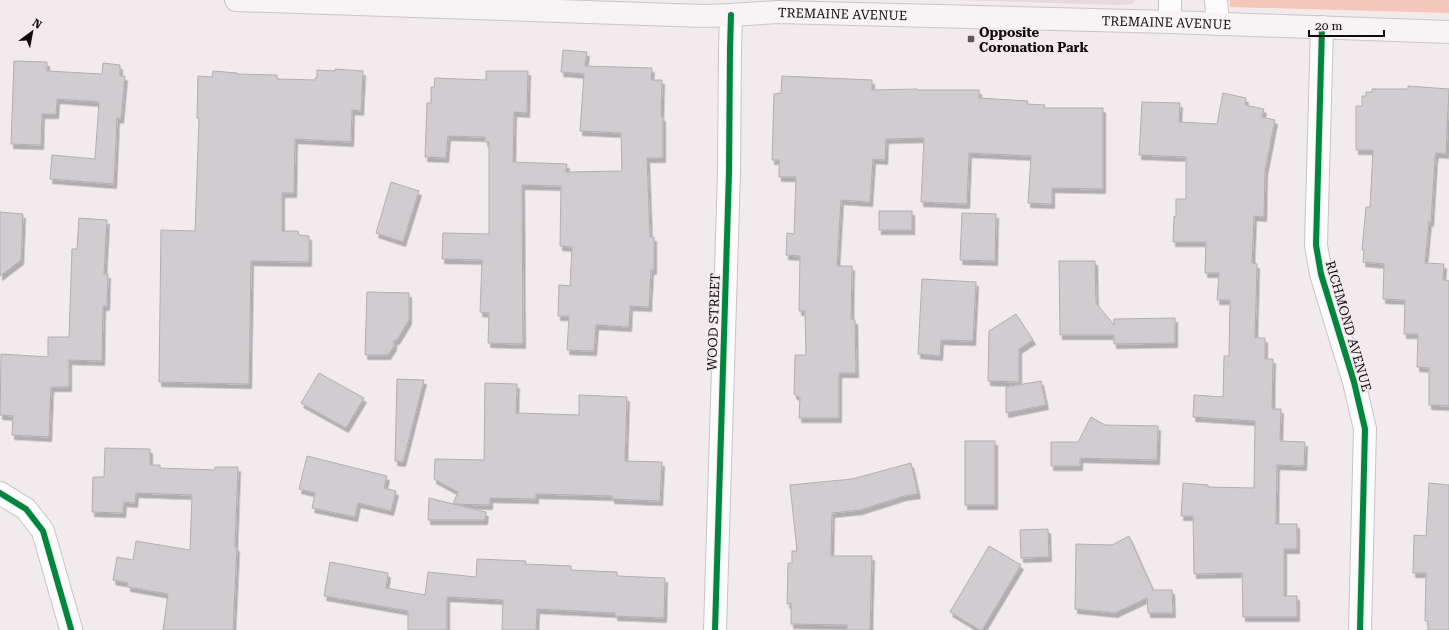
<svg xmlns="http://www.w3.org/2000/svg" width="1449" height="630" viewBox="0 0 1449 630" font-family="'Roboto Serif',serif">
<defs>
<filter id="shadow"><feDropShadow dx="2.5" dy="4.5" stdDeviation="0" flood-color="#0004"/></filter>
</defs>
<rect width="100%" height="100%" fill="#f1ebee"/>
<!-- built -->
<path fill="#e6dadf" d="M956 0H1135L1133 4 1117 5Z"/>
<!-- green -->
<path fill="#f3c8bb" d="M1230 0H1449V13L1230 7Z"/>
<!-- building -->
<g fill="#d0cccf" stroke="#b2aeb1" filter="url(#shadow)">
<path d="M563 50 587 52 585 66 652 68 651 80H662L661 117H663V158H647L650 237H654V270H651L649 307 630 306 629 327 596 325 594 351 567 350 569 316H558L559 285 570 286 572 247 560 246 561 186 522 185 523 344 488 343 489 313 480 312 482 260 442 259 443 233 489 234V142H485V137L448 136 446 158 425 157 427 103H431V87H434L435 78 486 80V71H528L527 113 514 112 513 162 567 164 566 172 622 171 621 133 580 131 584 74 561 72Z"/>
<path d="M14 61 47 62V71L102 74 103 63 120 65V76H125L121 119 117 118 114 184 50 179 52 155 95 159 99 102 57 99 56 114H42L41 145 11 144Z"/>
<path d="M335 69 363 71 361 111 352 110 351 142 295 139 294 193H282V231H298L299 235 309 236V262L251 261 249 384 159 382 161 230 195 231 199 118H197L198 76 212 77 213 71 237 73V74L277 75V79L315 80V78H317V70L335 71Z"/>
<path d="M782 76 872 80V90L917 89V90H979V98L1028 101 1027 104 1045 105 1044 108H1103V189L1052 188V204L1028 203 1031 156 969 153 967 204 921 202 924 138 886 139 885 160 873 159 870 202 841 200 837 266H852L851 319 855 320 856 373H839V418H799L800 398 794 394 795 355H806L805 311H799L800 256 786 255 787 233 794 234 796 177H779V160H772L774 94 781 93Z"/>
<path d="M1408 86 1449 89 1446 154 1436 153 1435 158 1431 222 1429 221 1425 263 1444 264 1443 280 1449 281V406L1429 405V368L1417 367 1418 334H1404L1405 300 1383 299 1384 264 1363 262 1364 250H1362L1366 207H1370L1373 150H1356V106H1362V96H1366V92H1372V89H1408Z"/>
<path d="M1223 93 1246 98 1245 105 1264 109 1262 117 1275 120 1265 171 1264 217 1254 216 1252 263 1257 264 1255 338H1265V359H1273L1272 409H1281L1280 441 1305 442 1304 466 1277 465 1276 524H1297V549H1284V596H1297V617H1243L1242 573 1194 574 1193 516H1181L1183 483 1208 485V487L1254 488 1255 421 1193 417 1194 395 1223 397 1224 356H1229L1230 300H1217L1219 273H1205L1206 242H1173L1174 216 1176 217V199H1186V157L1139 155 1142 102 1180 103 1179 122 1217 124Z"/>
<path d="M391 182 419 191 403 242 376 233Z"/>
<rect x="879" y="211" width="33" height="19"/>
<path d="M0 212 23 214 21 260 0 276Z"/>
<path d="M962 213 996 214 995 261 960 260Z"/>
<path d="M79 218 107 220 104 274H108L107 306H103L102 361 69 360V387H51L49 437 12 435 13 416 0 415 1 354 48 357V337H69L72 249H77Z"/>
<path d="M1059 261H1095L1096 303 1114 325V319L1175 318V343L1114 344V335H1060Z"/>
<path d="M922 279 976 282 973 341 941 340 940 356 918 354Z"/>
<path d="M367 292 409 293V320L397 340H394V346L388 355H365Z"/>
<path d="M1016 314 1033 340 1019 349V382L988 381 989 331Z"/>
<path d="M319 373 364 398 346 428 301 403Z"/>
<path d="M397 379 424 380 403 462 395 461Z"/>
<path d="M1041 381 1046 405 1006 413V387Z"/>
<path d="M485 383 517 384 516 413 579 415V395L627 397 625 461 662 462 660 501 612 499V496L536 494V499L490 498V505L453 504 458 492 434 479 435 459 484 460Z"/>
<path d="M1091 417 1105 425 1158 426 1157 460 1080 458V466H1051V442H1078Z"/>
<rect x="965" y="441" width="30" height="64"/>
<path d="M105 448 150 449V465H160V468L215 470V467H238L235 547H237L233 630H163L168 594 128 587V583L113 580 117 557 133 560 136 541 190 550 192 495 136 493 135 503 124 502 123 513 92 512 93 477H104Z"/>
<path d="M307 456 387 476 384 488 396 491 391 511 358 503 355 517 312 508 315 493 299 489Z"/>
<path d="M911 463 918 494 904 496 860 510 832 513 831 556H872L870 630H847V625L791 624V603L787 604 788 563H792V551H797L790 485 852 479Z"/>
<path d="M1429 483 1449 485V630H1428V621H1425L1426 573H1413L1414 535 1426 536Z"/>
<path d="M429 498 486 512 485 520H428Z"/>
<path d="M1048 529 1049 557 1021 558 1020 530Z"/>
<path d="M1129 536 1153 590H1172L1173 613H1148L1147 598 1115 613 1075 609 1076 544 1112 545Z"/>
<path d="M989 546 1021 565 982 630H980L950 612Z"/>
<path d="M477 559 526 561 525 564 571 566V570L617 572V576L665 578 664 618 615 616V613L537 609 536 630H502L503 600 447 597V630H408V611L324 596 330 562 388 573 386 588 425 595 428 572 476 577Z"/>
</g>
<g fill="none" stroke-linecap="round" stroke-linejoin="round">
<!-- minor casing -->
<g stroke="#c9c4c7" stroke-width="24">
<g id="minor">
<path d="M1170 0V22"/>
<path d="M1216 0 1218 24"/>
<path d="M1322 27 1316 245 1321 274 1354 382 1365 429 1360 630"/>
<path d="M0 493 26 509 43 531 71 629"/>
</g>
</g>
<!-- tertiary casing -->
<g stroke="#c9c4c7" stroke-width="24">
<path id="tertiary" d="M715 630 729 172 730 49 731 15"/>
</g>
<!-- secondary casing -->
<g stroke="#c9c4c7" stroke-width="24">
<g id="secondary">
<path id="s1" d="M236 0 704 16 731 15 778 12 1170 22 1449 32"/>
</g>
</g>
<!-- minor -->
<use href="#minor" stroke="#fdfcfc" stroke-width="22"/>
<!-- tertiary -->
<use href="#tertiary" stroke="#fdfcfc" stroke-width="22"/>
<!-- secondary -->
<use href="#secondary" stroke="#f8f4f5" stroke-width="22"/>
<!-- cycleway casing -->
<g stroke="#f3e9ed" stroke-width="8">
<g id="cycleway">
<path d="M1322 27 1316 245 1321 274 1354 382 1365 429 1360 630"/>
<path d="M0 493 26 509 43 531 71 629"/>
<path d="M715 630 729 172 730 49 731 15"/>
</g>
</g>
<!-- cycleway -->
<use href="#cycleway" stroke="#00873e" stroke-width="6"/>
</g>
<!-- markers -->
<rect fill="#5e5a5c" stroke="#f3e9ed" stroke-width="1.5" x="967" y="35" width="8" height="8" rx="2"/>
<g text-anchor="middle" stroke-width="3" stroke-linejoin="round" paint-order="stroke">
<!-- street labels -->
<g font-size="13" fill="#0f0c0d" stroke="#f3e9ed">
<text dy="5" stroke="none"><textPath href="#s1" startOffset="607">TREMAINE AVENUE</textPath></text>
<text dy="5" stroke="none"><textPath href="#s1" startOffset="931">TREMAINE AVENUE</textPath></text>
<text transform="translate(713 322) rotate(-88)" y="5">WOOD STREET</text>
<text transform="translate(1349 326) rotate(74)" y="5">RICHMOND AVENUE</text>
</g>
<!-- poi labels -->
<g font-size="13" font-weight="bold" fill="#0f0c0d" stroke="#f3e9ed" text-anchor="start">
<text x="979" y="37">Opposite<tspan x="979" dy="15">Coronation Park</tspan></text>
</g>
</g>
<!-- north arrow -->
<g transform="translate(32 32) rotate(32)" stroke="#f3e9ed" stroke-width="3" paint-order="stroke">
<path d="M0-3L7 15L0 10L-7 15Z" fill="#0f0c0d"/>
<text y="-6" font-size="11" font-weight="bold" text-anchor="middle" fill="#0f0c0d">N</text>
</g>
<!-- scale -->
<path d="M1309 30v6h75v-6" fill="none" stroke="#0f0c0d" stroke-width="2"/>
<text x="1315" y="30" font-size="12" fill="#0f0c0d" stroke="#f3e9ed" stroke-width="3" paint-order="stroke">20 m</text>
</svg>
